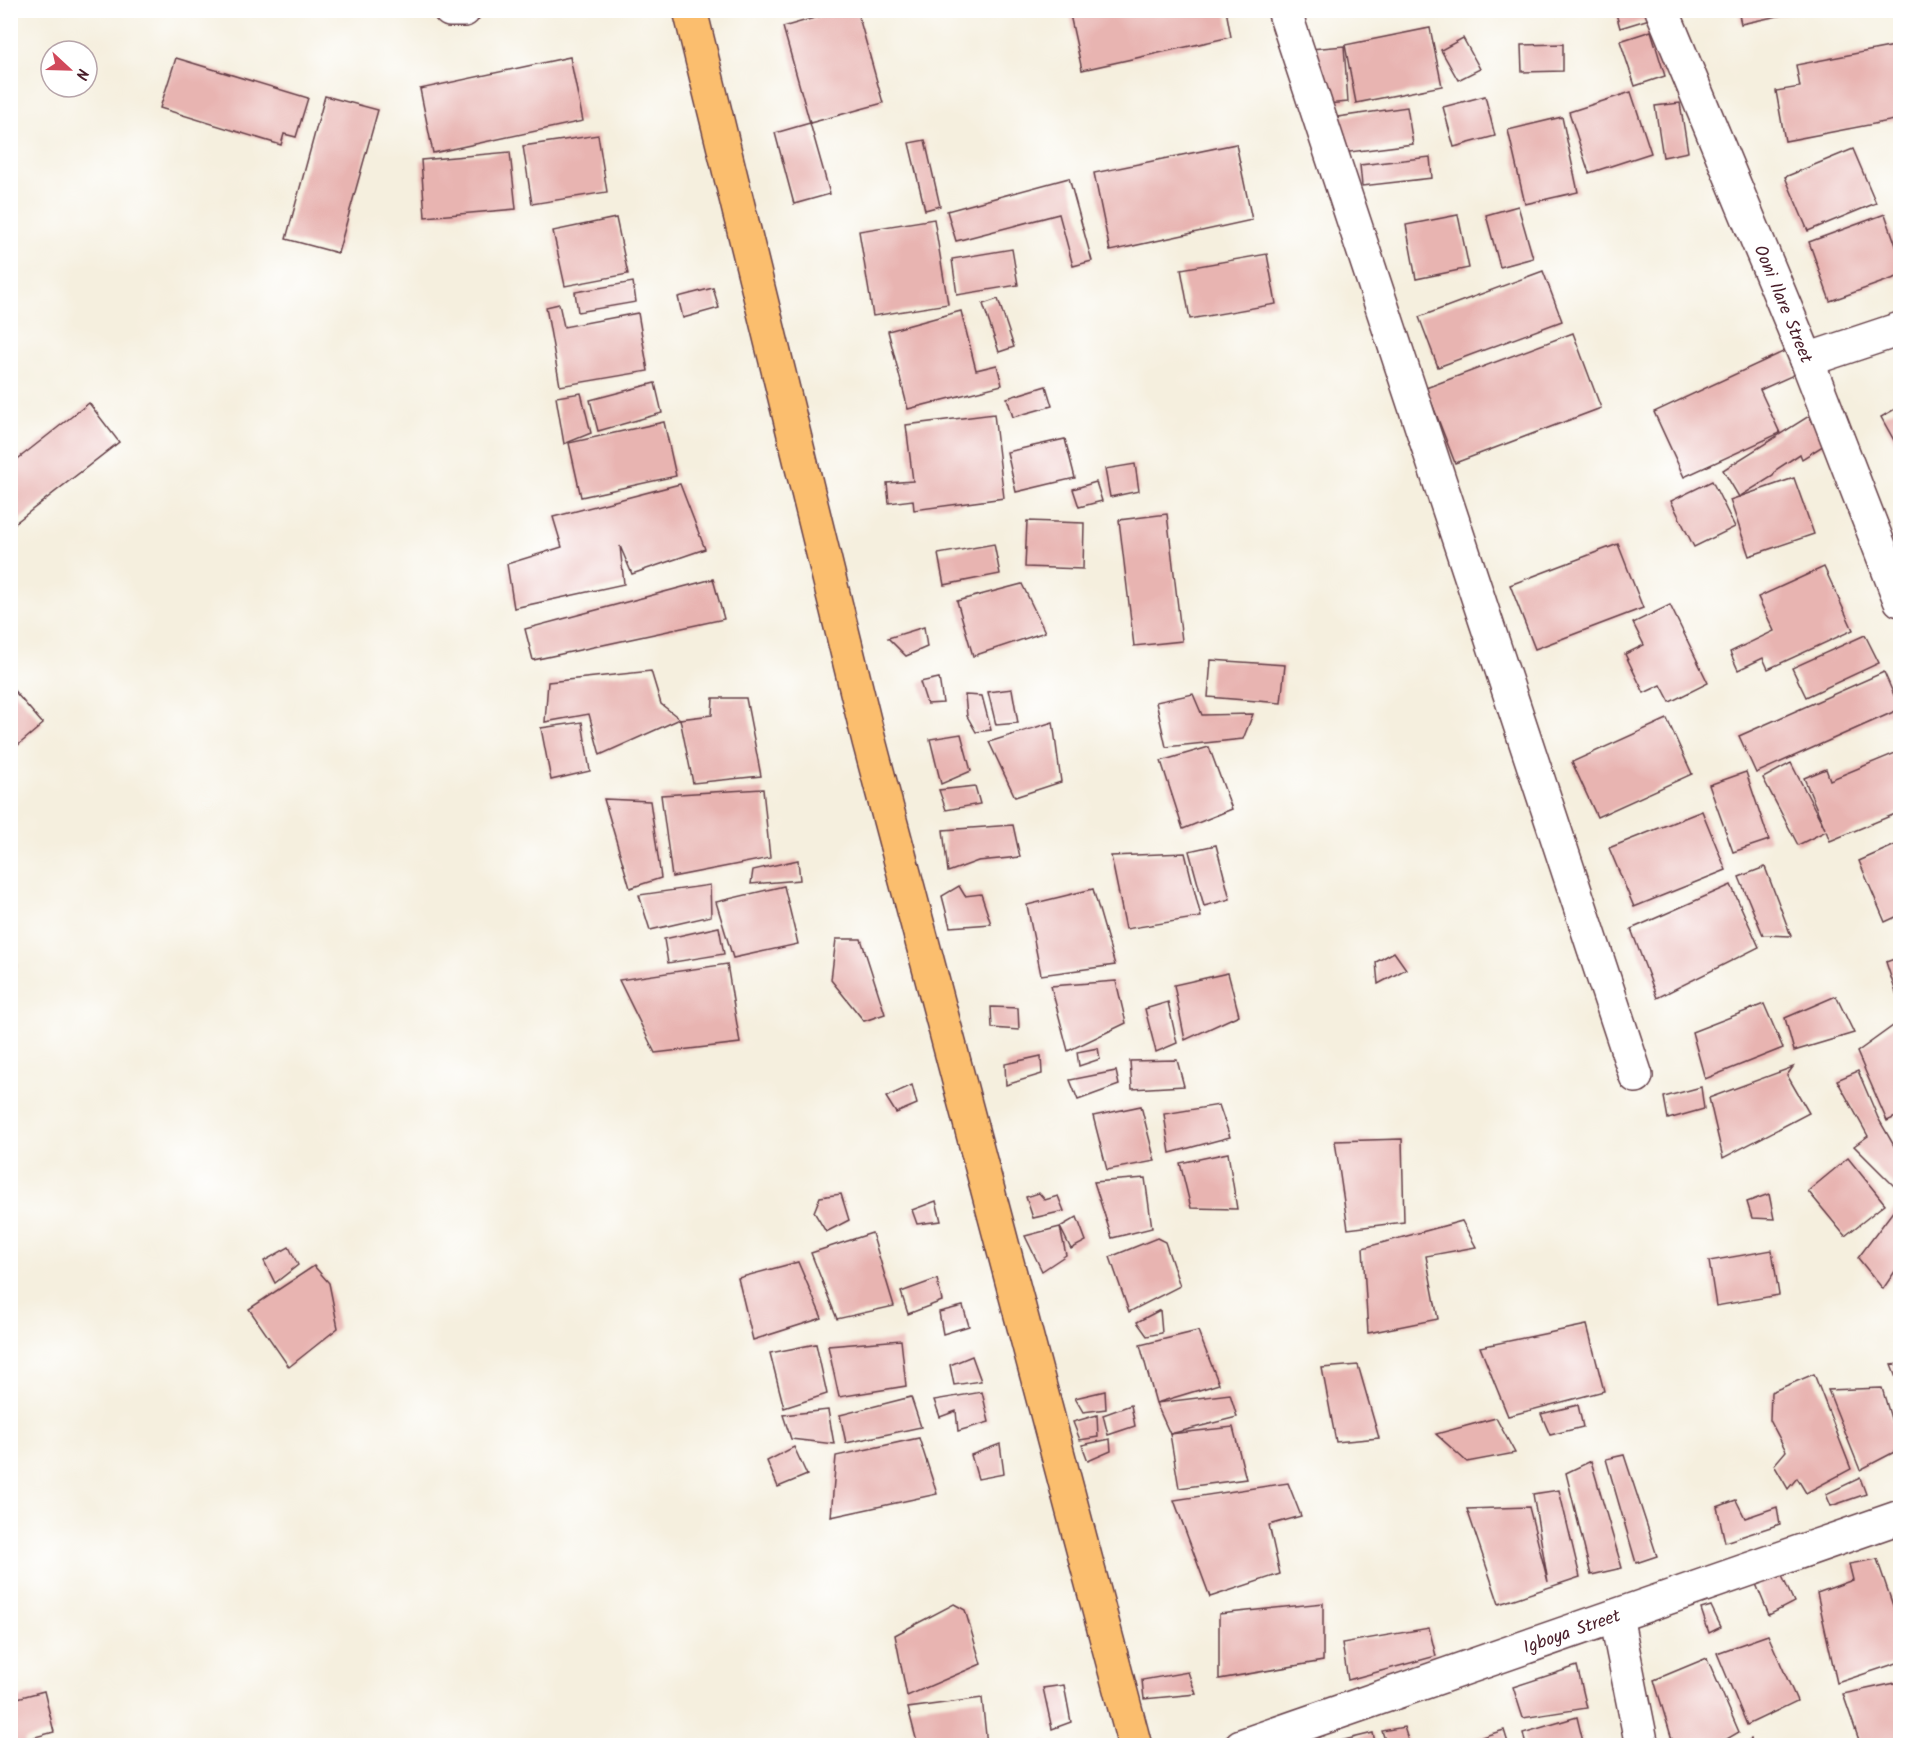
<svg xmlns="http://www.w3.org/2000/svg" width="1911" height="1756" viewBox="0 0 1911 1756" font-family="Kalam,sans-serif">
<rect width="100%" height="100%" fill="#fff"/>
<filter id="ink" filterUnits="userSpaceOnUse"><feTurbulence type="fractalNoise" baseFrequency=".0167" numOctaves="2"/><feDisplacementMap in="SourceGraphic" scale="12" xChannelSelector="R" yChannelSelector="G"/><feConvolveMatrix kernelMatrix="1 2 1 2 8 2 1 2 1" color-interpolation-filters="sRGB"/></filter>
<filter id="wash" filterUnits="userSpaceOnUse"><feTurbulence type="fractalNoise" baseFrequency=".008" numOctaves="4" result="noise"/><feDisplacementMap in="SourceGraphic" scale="24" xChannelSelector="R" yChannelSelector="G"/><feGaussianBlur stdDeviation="1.35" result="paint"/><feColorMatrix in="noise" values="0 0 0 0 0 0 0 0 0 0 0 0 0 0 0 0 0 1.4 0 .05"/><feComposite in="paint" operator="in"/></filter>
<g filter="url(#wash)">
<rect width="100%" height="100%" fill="#f5efde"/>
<g id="blocks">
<!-- building -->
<g fill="#e8b4b1">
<path d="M842 10H857L883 103 810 123 783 27Z"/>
<path d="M1069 10H1226L1231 37 1082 70Z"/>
<path d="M1615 10H1654L1656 17 1620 28Z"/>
<path d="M1738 10H1801V11L1741 24Z"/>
<path d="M1430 28 1442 86 1356 103 1345 45Z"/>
<path d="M1651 31 1665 76 1635 86 1620 41Z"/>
<path d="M1463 38 1480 69 1458 80 1441 50Z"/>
<path d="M1563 44V71L1522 72 1521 45Z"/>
<path d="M1900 45V119L1785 141 1776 91 1800 87 1796 65Z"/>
<path d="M1344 46 1348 102 1316 105 1311 49Z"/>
<path d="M570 57 583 121 433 153 420 89Z"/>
<path d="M176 58 308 98 296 137 284 134 281 145 160 108Z"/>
<path d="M1631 92 1651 153 1589 173 1569 112Z"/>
<path d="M325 96 378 110 338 253 286 239Z"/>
<path d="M1485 96 1495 136 1454 147 1443 107Z"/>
<path d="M1680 103 1688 152 1663 157 1655 106Z"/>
<path d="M1407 107 1413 144 1342 153 1338 117Z"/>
<path d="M1562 117 1578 192 1525 204 1508 130Z"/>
<path d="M810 123 830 194 794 204 775 133Z"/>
<path d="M598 135 607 192 532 204 523 146Z"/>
<path d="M925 140 940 206 925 210 909 143Z"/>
<path d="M1236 144 1252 220 1110 251 1094 173Z"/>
<path d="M1853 149 1876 203 1808 231 1785 177Z"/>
<path d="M510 152 516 209 425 217 421 160Z"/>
<path d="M1430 157 1432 178 1362 186 1360 165Z"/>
<path d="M1069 178 1092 261 1073 266 1059 214 956 241 947 211Z"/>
<path d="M1518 206 1533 258 1500 267 1486 215Z"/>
<path d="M1885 214 1900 257V276L1830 301 1809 242Z"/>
<path d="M1458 215 1469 268 1416 279 1406 225Z"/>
<path d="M616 218 628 274 565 286 553 231Z"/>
<path d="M934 219 948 304 873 316 859 231Z"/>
<path d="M1012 249 1018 285 957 295 952 259Z"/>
<path d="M1267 254 1276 304 1190 319 1181 269Z"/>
<path d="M1543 271 1562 321 1438 367 1419 317Z"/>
<path d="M633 282 636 302 578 312 575 292Z"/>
<path d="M713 288 719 308 683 318 678 297Z"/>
<path d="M998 299 1014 347 999 352 983 304Z"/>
<path d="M559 304 564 327 638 313 648 371 560 386 546 307Z"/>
<path d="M961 311 976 370 997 365 1002 385 908 409 888 331Z"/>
<path d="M1573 333 1601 408 1455 463 1426 388Z"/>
<path d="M1785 351 1796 374 1760 390 1780 433 1684 477 1654 412Z"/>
<path d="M655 383 662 413 598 431 590 400Z"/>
<path d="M1046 386 1052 406 1013 417 1007 398Z"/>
<path d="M581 393 591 433 564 444 556 397Z"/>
<path d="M89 403 119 442 10 527V465Z"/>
<path d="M1900 406V451L1881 417Z"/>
<path d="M994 414 1004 498 914 510 913 500 889 503 887 483 913 481 906 425Z"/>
<path d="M1809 416 1826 444 1802 459 1800 454 1777 469 1773 476 1739 497 1723 470Z"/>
<path d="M664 422 676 476 581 497 569 443Z"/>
<path d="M1065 439 1075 478 1016 492 1007 452Z"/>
<path d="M1135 464 1139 491 1110 497 1105 469Z"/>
<path d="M1794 478 1814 534 1749 556 1730 500Z"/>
<path d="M1712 481 1735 527 1694 547 1671 501Z"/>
<path d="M1096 482 1102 501 1079 507 1073 489Z"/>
<path d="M680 484 705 549 632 574 620 546 624 584 514 608 507 564 562 547 553 517Z"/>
<path d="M1167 514 1182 641 1134 646 1119 520Z"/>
<path d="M1027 521 1084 523 1083 569 1025 567Z"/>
<path d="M994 544 1000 574 944 585 938 554Z"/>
<path d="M1618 544 1643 608 1535 649 1510 585Z"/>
<path d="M1824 567 1853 630 1768 669 1763 658 1738 670 1730 652 1774 631 1758 597Z"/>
<path d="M713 579 724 619 533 660 525 629Z"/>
<path d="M1022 584 1045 632 973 656 957 601Z"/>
<path d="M1670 605 1708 683 1670 702 1661 685 1644 693 1625 654 1644 645 1633 623Z"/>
<path d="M924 627 927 647 906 656 888 638Z"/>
<path d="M1865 635 1879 663 1806 697 1792 668Z"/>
<path d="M1211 660 1285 665 1281 703 1208 697Z"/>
<path d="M651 671 661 704 680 719 600 755 589 714 545 722 548 682Z"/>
<path d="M1884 672 1900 709 1756 773 1739 736Z"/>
<path d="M939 678 943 703 927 704 920 682Z"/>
<path d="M10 686 43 724 10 752Z"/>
<path d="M1012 689 1018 723 996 725 988 692Z"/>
<path d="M1193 694 1202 715 1253 714 1243 739 1166 747 1156 702Z"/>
<path d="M965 695 982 696 991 730 976 732 967 716Z"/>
<path d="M713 698H746L761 776 693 783 680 719 712 715Z"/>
<path d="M1667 719 1692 774 1597 817 1572 762Z"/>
<path d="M582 722 590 771 551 780 541 728Z"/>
<path d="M1053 722 1061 782 1015 797 989 742Z"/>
<path d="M961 734 971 771 941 784 930 739Z"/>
<path d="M1209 747 1232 809 1183 829 1161 761Z"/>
<path d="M1900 751V812L1830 841 1826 831 1798 845 1763 778 1791 763 1825 829 1804 778 1826 769 1830 780Z"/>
<path d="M1746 772 1769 840 1733 852 1709 785Z"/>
<path d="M975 786 980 804 946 810 939 790Z"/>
<path d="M763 789 770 858 672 877 661 795Z"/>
<path d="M604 799 650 801 661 878 630 888Z"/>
<path d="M1702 811 1726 870 1634 907 1609 848Z"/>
<path d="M1013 825 1020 857 978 861 948 872 943 830Z"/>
<path d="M1900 843V915L1885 922 1859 861Z"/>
<path d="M1216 845 1230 899 1204 906 1189 851Z"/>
<path d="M1185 853 1201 917 1126 929 1111 856Z"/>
<path d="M798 860 800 880 751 884 753 870Z"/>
<path d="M1765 867 1791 936 1763 935 1739 877Z"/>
<path d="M710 885 711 916 650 930 639 895Z"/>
<path d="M1731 885 1759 947 1657 998 1631 929Z"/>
<path d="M784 886 798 944 733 958 716 902Z"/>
<path d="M959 886 965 896 981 894 991 924 950 927 942 896Z"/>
<path d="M1093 889 1115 965 1041 975 1027 905Z"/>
<path d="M719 927 724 954 668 963 664 939Z"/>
<path d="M836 939H861L885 1014 864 1021 831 980Z"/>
<path d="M1394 952 1406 969 1378 984 1376 962Z"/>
<path d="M10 955 18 965 10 971Z"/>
<path d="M1900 957V1005L1886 962Z"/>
<path d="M727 964 740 1043 655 1053 619 980Z"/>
<path d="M1228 973 1239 1015 1185 1040 1174 985Z"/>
<path d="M1116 981 1126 1023 1068 1051 1051 986Z"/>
<path d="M1836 996 1854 1033 1794 1051 1785 1018Z"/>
<path d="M1168 1002 1177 1043 1156 1052 1145 1009Z"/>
<path d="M1764 1004 1783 1048 1705 1079 1692 1032Z"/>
<path d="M991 1007 1018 1008 1019 1030 992 1028Z"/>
<path d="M1900 1021V1115L1887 1121 1857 1052Z"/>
<path d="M1098 1048 1100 1059 1079 1066 1077 1052Z"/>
<path d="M1041 1056 1042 1074 1006 1085 1005 1064Z"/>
<path d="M1177 1060 1184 1086 1132 1089 1130 1061Z"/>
<path d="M1793 1067 1787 1075 1809 1113 1723 1158 1709 1098Z"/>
<path d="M1116 1071 1119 1085 1078 1100 1070 1080Z"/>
<path d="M1858 1071 1878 1118 1900 1156V1179L1894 1186 1854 1146 1868 1136 1837 1080Z"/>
<path d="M912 1085 917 1104 896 1113 886 1097Z"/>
<path d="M1701 1087 1704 1109 1668 1119 1664 1097Z"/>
<path d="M1219 1105 1230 1137 1170 1153 1164 1114Z"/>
<path d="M1141 1106 1155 1161 1107 1170 1093 1116Z"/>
<path d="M1402 1139 1404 1222 1348 1229 1335 1141Z"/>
<path d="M1228 1153 1237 1209 1191 1208 1180 1163Z"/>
<path d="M1848 1158 1885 1204 1845 1236 1808 1191Z"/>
<path d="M1145 1178 1152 1228 1112 1238 1094 1182Z"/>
<path d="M1039 1193 1045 1200 1058 1196 1064 1211 1033 1218 1026 1197Z"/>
<path d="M841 1194 849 1220 826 1232 814 1212 820 1197Z"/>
<path d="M1769 1194 1774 1219 1752 1218 1747 1202Z"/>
<path d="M936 1201 941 1221 917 1224 912 1210Z"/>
<path d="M1900 1202V1264L1883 1289 1858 1258Z"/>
<path d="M1077 1217 1086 1241 1071 1249 1060 1227 1066 1255 1042 1271 1025 1236 1060 1227Z"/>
<path d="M1462 1221 1476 1247 1426 1256 1438 1319 1368 1333 1363 1248Z"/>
<path d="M872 1233 894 1306 837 1319 811 1253Z"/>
<path d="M1157 1238 1165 1242 1180 1286 1129 1312 1110 1257Z"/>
<path d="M289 1247 298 1265 275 1283 264 1261Z"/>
<path d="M1772 1250 1779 1295 1716 1306 1709 1261Z"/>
<path d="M798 1262 822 1318 753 1340 738 1278Z"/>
<path d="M314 1266 329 1283 338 1328 289 1367 249 1309Z"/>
<path d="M937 1279 942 1301 908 1314 901 1292Z"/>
<path d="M963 1306 969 1326 943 1334 939 1312Z"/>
<path d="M1160 1310 1162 1333 1147 1336 1137 1322Z"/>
<path d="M1587 1325 1604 1391 1508 1416 1480 1347Z"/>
<path d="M1198 1331 1219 1384 1156 1403 1230 1394 1237 1417 1170 1434 1156 1403 1140 1345Z"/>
<path d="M901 1340 906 1386 839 1397 828 1346Z"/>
<path d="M816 1344 827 1394 784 1408 770 1353Z"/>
<path d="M972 1356 981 1381 954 1385 950 1365Z"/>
<path d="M1900 1364V1388L1891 1365Z"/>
<path d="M1358 1365 1379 1438 1336 1442 1322 1368Z"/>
<path d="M1814 1374 1851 1469 1806 1493 1797 1478 1788 1489 1774 1465 1786 1451 1770 1420 1771 1392Z"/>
<path d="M1882 1388 1900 1449 1860 1470 1828 1390Z"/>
<path d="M1105 1391 1106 1409 1083 1412 1075 1398Z"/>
<path d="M982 1392 989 1422 958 1431 956 1411 940 1417 934 1400Z"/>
<path d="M911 1397 921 1427 846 1443 840 1415Z"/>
<path d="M1131 1405 1135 1426 1108 1435 1103 1415Z"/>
<path d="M1578 1405 1583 1427 1550 1435 1541 1414Z"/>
<path d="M828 1410 834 1444 791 1439 783 1415Z"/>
<path d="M1097 1415 1098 1437 1080 1440 1073 1422Z"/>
<path d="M1496 1418 1515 1453 1467 1462 1436 1434Z"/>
<path d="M1233 1427 1246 1479 1179 1488 1170 1434Z"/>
<path d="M919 1438 937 1494 831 1517 836 1456Z"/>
<path d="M1110 1439 1111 1451 1088 1461 1082 1445Z"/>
<path d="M1000 1444 1004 1474 978 1479 971 1455Z"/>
<path d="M794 1447 807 1475 778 1487 767 1461Z"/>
<path d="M1624 1455 1657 1556 1636 1563 1606 1459Z"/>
<path d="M1591 1461 1622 1568 1591 1575 1566 1473Z"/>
<path d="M1860 1478 1866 1494 1831 1506 1826 1494Z"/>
<path d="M1288 1483 1301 1516 1269 1525 1280 1574 1210 1597 1174 1500Z"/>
<path d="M1559 1490 1580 1577 1499 1604 1467 1509 1529 1507 1548 1582 1533 1494Z"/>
<path d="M1736 1500 1745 1518 1777 1507 1780 1524 1725 1542 1717 1507Z"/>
<path d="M1877 1559 1900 1626V1662L1837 1683 1817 1593 1853 1580 1849 1564Z"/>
<path d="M1782 1576 1794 1602 1769 1615 1756 1584Z"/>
<path d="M1323 1603V1661L1219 1679V1614Z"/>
<path d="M954 1604 965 1610 981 1664 907 1696 895 1635Z"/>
<path d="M1711 1606 1721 1627 1709 1633 1701 1609Z"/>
<path d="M1429 1628 1436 1656 1348 1680 1342 1643Z"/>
<path d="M1768 1635 1797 1701 1747 1725 1717 1653Z"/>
<path d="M1707 1658 1739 1732 1715 1746H1674L1654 1680Z"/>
<path d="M1577 1666 1587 1708 1523 1718 1513 1687Z"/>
<path d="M1188 1672 1196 1694 1144 1699 1142 1680Z"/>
<path d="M1900 1682V1746H1861L1843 1694Z"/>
<path d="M1064 1685 1071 1722 1052 1729 1043 1688Z"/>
<path d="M44 1691 54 1732 24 1740 26 1746H10V1700Z"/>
<path d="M982 1698 987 1745 918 1746 908 1708Z"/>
<path d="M1577 1717 1584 1746H1526L1523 1733Z"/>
<path d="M1404 1727 1410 1746H1387L1382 1731Z"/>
<path d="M1504 1730 1509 1746H1456V1745Z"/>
<path d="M1373 1733 1376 1746H1325L1324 1745Z"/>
<path d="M1751 1739 1753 1746H1740Z"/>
<path d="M1046 1741 1050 1746H1035Z"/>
</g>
</g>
</g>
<g filter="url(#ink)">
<use href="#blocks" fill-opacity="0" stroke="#643e46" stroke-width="1.5"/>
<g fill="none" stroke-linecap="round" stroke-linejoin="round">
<!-- minor casing -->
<g stroke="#643e46" stroke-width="36">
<g id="minor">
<path d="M450 10H464"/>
<path d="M1284 10 1636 1076"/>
<path id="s1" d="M1662 10 1807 360 1900 600"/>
<path d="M1807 360 1900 329"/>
<path d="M1616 1616 1642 1746"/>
<path id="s2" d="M1241 1746 1900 1517"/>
</g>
</g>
<!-- major casing -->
<g stroke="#643e46" stroke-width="36">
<path id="major" d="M690 10 869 741 1135 1746"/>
</g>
<!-- minor -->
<use href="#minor" stroke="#fff" stroke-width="33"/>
<!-- major -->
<use href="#major" stroke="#fbbe6e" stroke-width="33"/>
</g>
</g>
<g text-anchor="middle" stroke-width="6" stroke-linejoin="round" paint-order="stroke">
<!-- street labels -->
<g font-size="18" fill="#4a1f2b" stroke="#fff">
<text dy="6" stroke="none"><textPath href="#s1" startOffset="318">Ooni Ilare Street</textPath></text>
<text dy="6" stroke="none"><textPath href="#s2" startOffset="350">Igboya Street</textPath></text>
</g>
</g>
<!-- margin -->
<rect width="1911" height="1756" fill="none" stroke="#fff" stroke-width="36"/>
<!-- north arrow -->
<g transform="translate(69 69) rotate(112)"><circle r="28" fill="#ffffff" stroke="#b7a5aa" stroke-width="1.5"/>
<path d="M0-4.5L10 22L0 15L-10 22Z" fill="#d1495b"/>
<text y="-9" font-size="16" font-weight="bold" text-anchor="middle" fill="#4a1f2b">N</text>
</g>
</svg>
